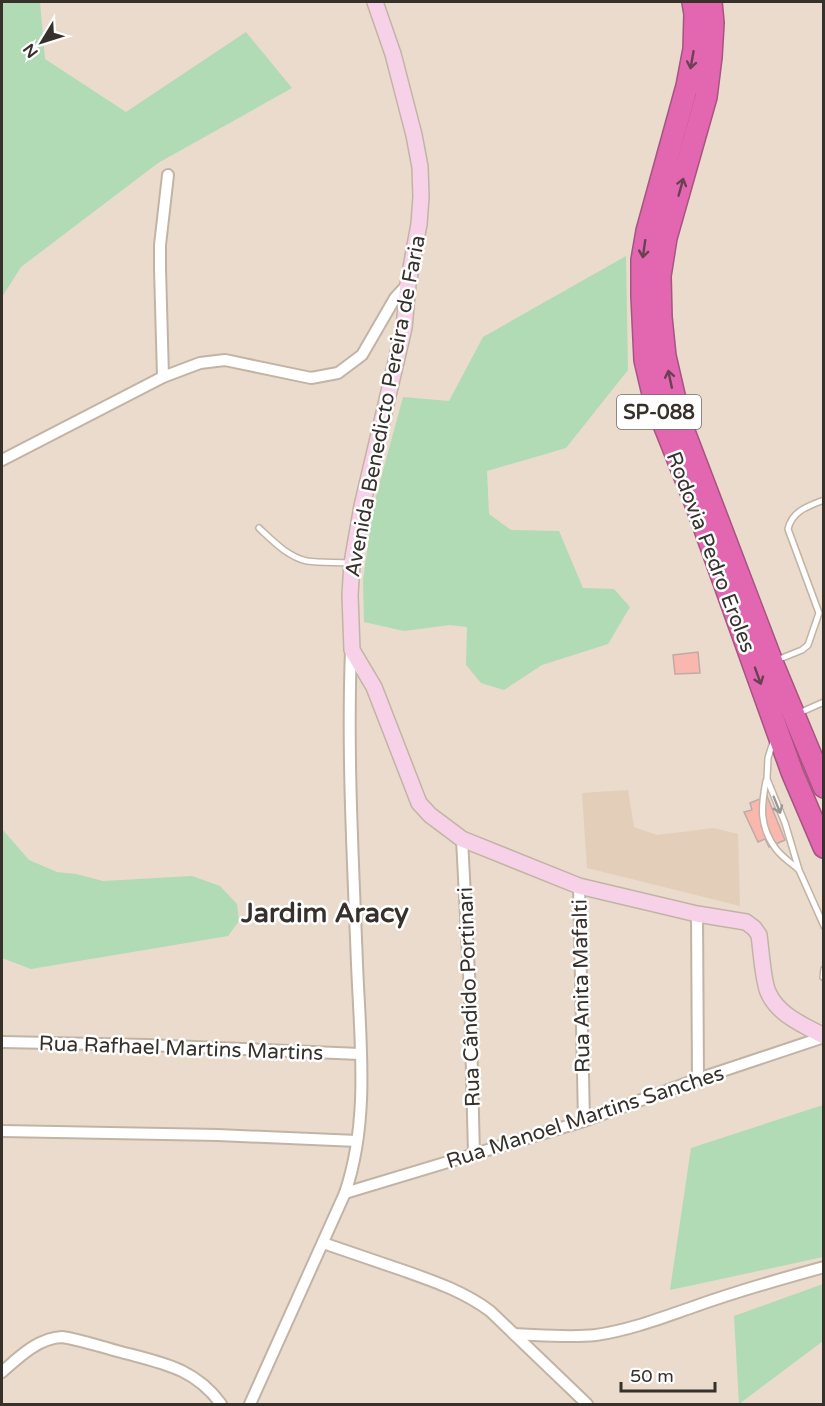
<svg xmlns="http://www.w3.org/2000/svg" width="825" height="1406" viewBox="0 0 825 1406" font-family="'Varela Round',sans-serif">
<rect width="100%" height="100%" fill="#eadbcc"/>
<!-- built -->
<path fill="#e3ceb9" d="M628 790 634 827 657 835 714 828 738 834 740 906 587 868 582 793Z"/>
<!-- green -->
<g fill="#b0dbb4">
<path d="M2 2H40L45 59 126 112 246 32 292 88 158 163 21 267 2 297Z"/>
<path d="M626 256 628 370 566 448 487 471 489 514 511 530 559 531 583 588 614 589 630 607 608 644 542 665 504 690 481 683 466 665 467 627 450 625 404 631 364 622 363 580 374 504 403 397 449 401 483 337Z"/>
<path d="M2 829 29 860 57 872 76 874 103 881 192 876 220 886 237 904 239 921 228 936 31 969 2 958Z"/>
<path d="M823 1105V1257L670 1290 691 1148Z"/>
<path d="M823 1284V1341L739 1404 734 1316Z"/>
</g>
<!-- building -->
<g fill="#f9b7ae" stroke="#c0aaa6" stroke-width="1.5">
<path d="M698 652 700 673 675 674 673 655Z"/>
<path d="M767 796 785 840 769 847 765 839 758 842 744 812 752 810 750 803Z"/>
</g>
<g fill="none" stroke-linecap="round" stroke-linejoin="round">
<!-- lane casing -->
<g stroke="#c2b4a5" stroke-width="8">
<g id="lane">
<path d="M259 528C273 541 288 557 307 561 321 563 336 562 350 563"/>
<path d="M777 660 802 650 808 645 819 613 788 529C792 511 808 506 824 500"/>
<path d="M799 713 824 702"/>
<path d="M774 739 768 758 767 779 785 823 799 870 824 926"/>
<path d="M766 781C761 807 759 826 776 849 782 857 791 863 798 869"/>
<path d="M823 977 824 969"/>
</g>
</g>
<!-- street casing -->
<g stroke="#c2b4a5" stroke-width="14">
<g id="street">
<path d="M163 377 160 269V245L168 175"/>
<path d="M2 460 163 377 200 363 225 360 311 378 338 373 362 355 395 298 408 284"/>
<path d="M462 839 470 993 474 1155"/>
<path d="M579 886 584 1121"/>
<path d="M697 914 698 1079"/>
<path d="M2 1042 147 1045 360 1054"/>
<path d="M2 1131 218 1135 357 1141"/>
<path d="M345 1193 584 1121 698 1079 824 1037"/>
<path d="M323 1243C349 1252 376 1261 402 1270 433 1281 463 1291 490 1311L587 1404"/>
<path d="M514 1334C541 1335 569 1338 596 1335 630 1330 661 1318 693 1307 735 1292 780 1279 824 1267"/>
<path d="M2 1372C19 1357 38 1338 62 1337 82 1340 101 1347 121 1352 162 1363 195 1368 221 1404"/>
<path d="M250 1404 345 1193C370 1120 360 1040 357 964 353 859 347 755 351 650"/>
</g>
</g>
<!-- secondary casing -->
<g stroke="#c2b4a5" stroke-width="18">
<path id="secondary" d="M375 2 393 54 414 135 420 167 421 197 419 224 408 284 404 328 362 506 352 563 350 595 352 650 374 687 419 803 430 815 462 839 579 886 697 914 746 922 754 928 759 935C761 949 763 981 768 992 778 1015 803 1025 824 1036"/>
</g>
<!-- highway casing -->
<g stroke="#a65481" stroke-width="24">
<g id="highway">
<path d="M693 2 695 14 694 49 687 86 647 231 642 260V296L645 360 652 390 661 417 697 507 792 772 824 847"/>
<path d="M711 2 713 23 711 57 706 97 666 238 660 276 661 317 665 356 680 421 772 662 824 787"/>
</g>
</g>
<!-- lane -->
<use href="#lane" stroke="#fff" stroke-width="5"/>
<!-- street -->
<use href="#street" stroke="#fff" stroke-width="10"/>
<!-- secondary -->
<use href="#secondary" stroke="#f7d1e7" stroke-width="15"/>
<!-- highway -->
<use href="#highway" stroke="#e367b0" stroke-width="21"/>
</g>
<!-- one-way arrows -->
<defs><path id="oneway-shaft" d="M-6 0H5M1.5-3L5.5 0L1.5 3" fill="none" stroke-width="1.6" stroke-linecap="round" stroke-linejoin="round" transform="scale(1.5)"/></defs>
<g stroke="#6a4153">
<use href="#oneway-shaft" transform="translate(692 60) rotate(100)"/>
<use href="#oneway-shaft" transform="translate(681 187) rotate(-74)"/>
<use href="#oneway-shaft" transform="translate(644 249) rotate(98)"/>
<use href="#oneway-shaft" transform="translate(670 379) rotate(-102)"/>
<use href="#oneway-shaft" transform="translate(758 676) rotate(70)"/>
</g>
<use stroke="#9a9895" href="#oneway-shaft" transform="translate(777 805) rotate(68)"/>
<g text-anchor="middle" stroke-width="5" stroke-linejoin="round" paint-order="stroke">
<!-- shield labels -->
<rect fill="#fff" stroke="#726f6b" stroke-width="1.5" x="617" y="395" width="84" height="34" rx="4.5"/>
<g font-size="20" font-weight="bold" fill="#36312b">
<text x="659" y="419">SP-088</text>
</g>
<!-- street labels -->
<g font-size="21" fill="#36312b" stroke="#fff">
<text transform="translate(385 406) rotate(-79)" y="7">Avenida Benedicto Pereira de Faria</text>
<text transform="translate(711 552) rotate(69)" y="7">Rodovia Pedro Eroles</text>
<text transform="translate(581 986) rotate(-91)" y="7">Rua Anita Mafalti</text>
<text transform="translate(469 997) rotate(-92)" y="7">Rua Cândido Portinari</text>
<text transform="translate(181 1048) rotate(2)" y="7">Rua Rafhael Martins Martins</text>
<text transform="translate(585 1117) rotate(-18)" y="7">Rua Manoel Martins Sanches</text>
</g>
<!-- district labels -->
<g font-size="27" font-weight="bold" fill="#36312b" stroke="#fff">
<text x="325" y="922">Jardim Aracy</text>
</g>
</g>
<!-- border -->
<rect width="825" height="1406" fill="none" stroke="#36312b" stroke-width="6"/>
<!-- north arrow -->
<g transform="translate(42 42) rotate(232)" stroke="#ffffff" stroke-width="4.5" paint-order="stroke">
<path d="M0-4.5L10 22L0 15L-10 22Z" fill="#36312b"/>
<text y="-9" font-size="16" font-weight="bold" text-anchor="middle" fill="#36312b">N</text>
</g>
<!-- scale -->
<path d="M621 1382v9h94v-9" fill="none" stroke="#36312b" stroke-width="3"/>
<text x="630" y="1382" font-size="18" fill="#36312b" stroke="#ffffff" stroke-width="4.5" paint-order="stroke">50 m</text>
</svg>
